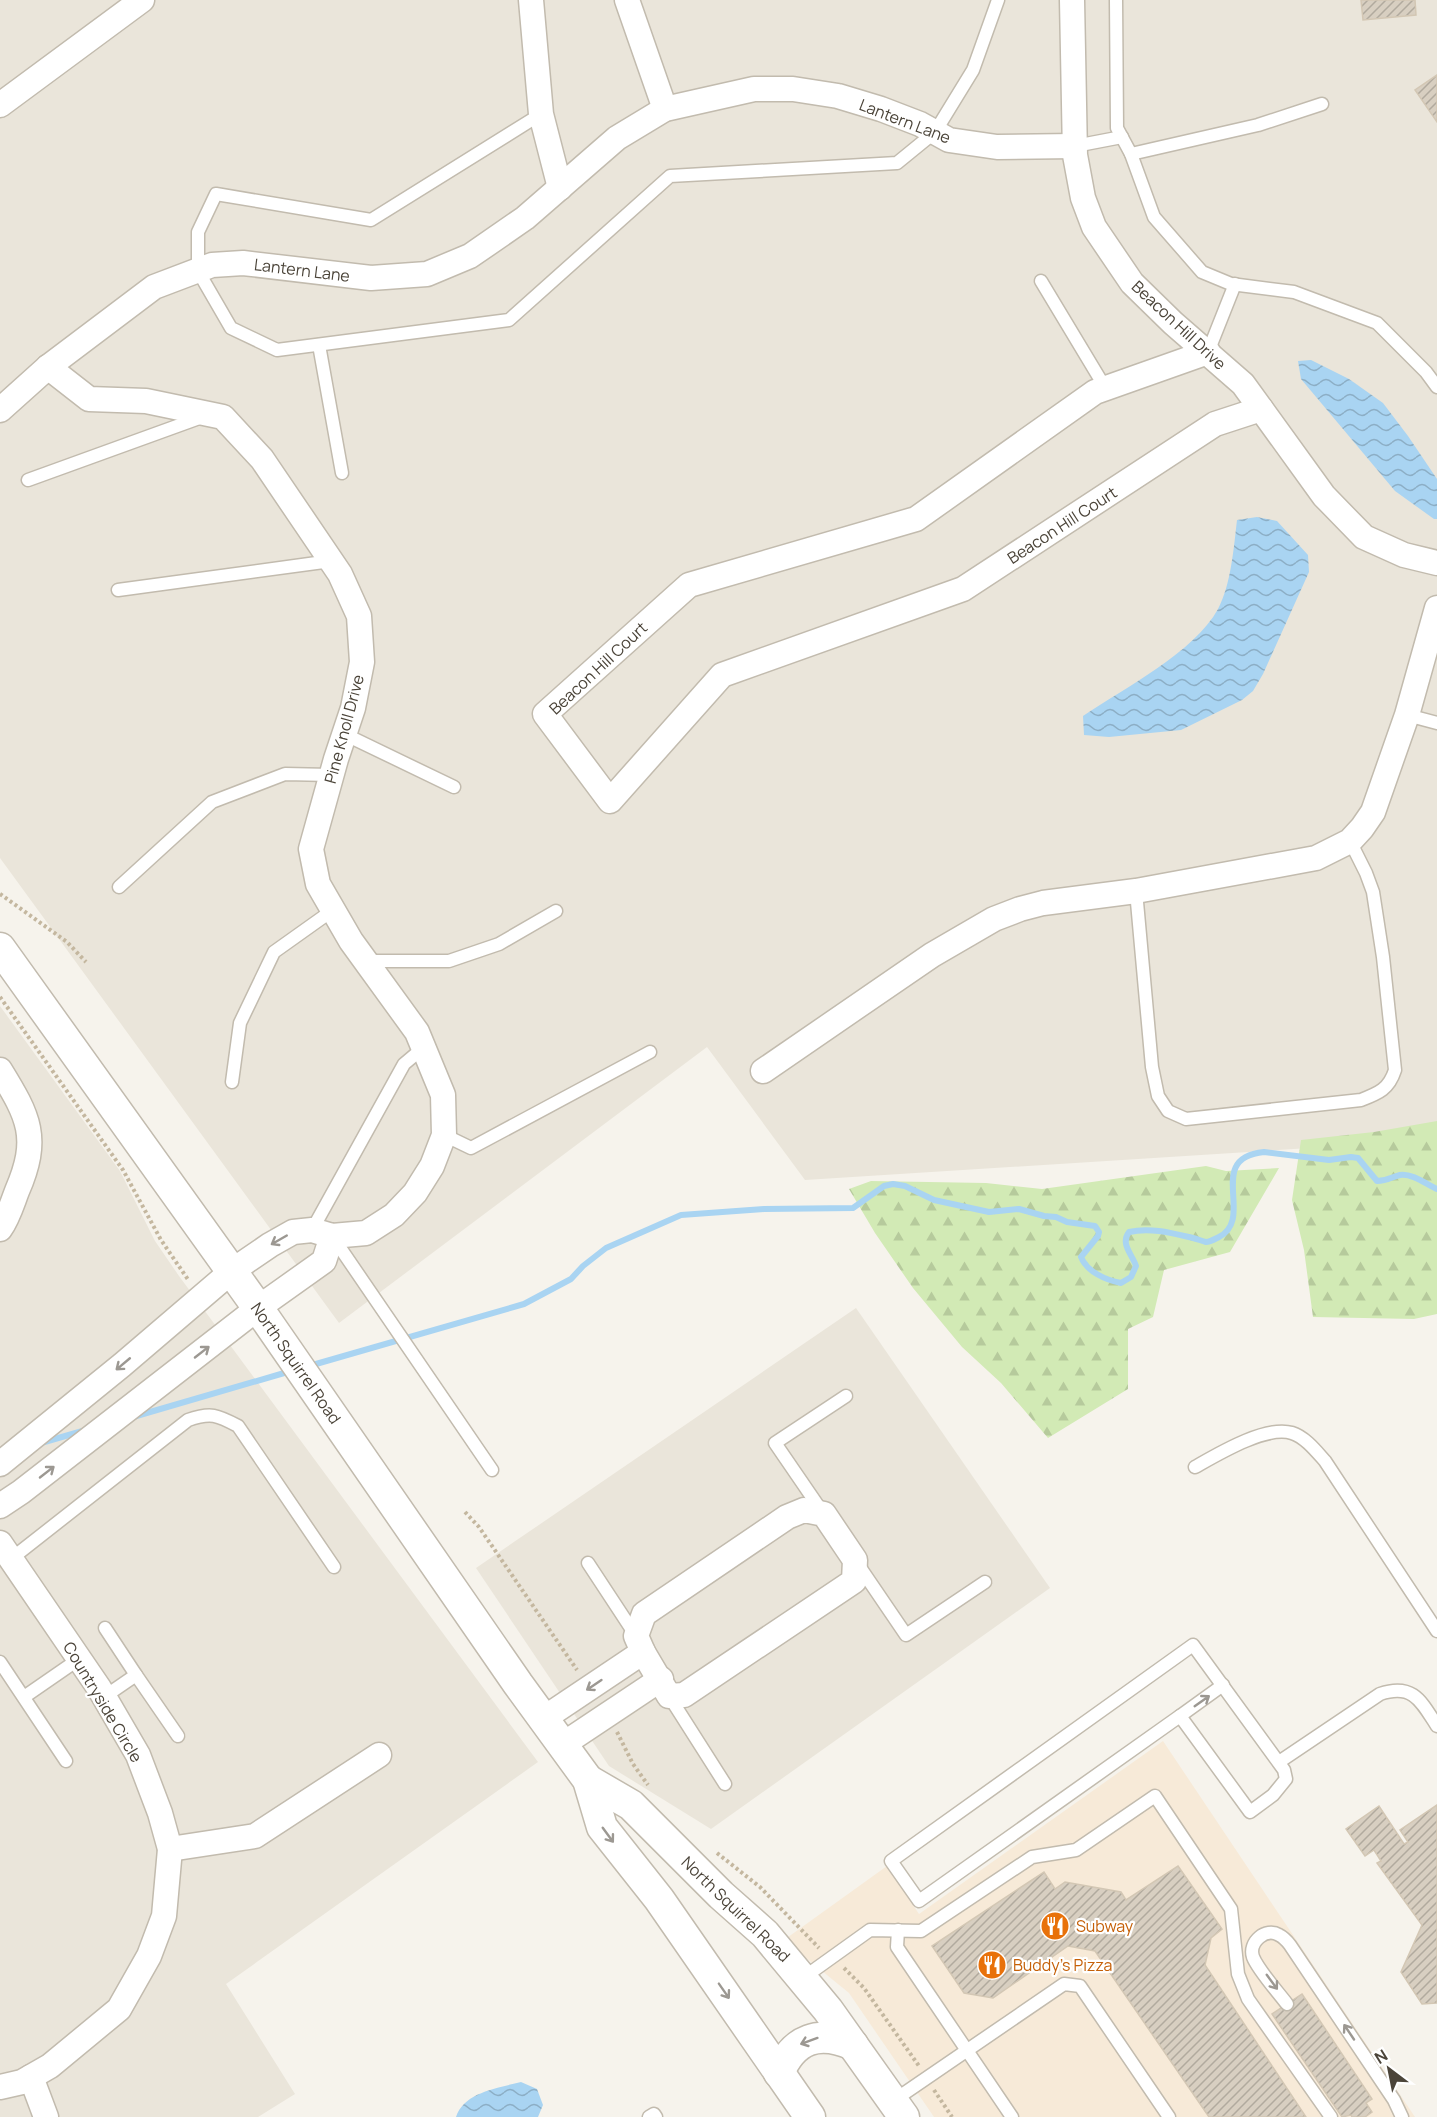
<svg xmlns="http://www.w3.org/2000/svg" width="1437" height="2117" viewBox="0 0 1437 2117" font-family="Manrope,sans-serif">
<defs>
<pattern id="forest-firs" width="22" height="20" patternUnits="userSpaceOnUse" patternTransform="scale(1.5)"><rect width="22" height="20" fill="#d2eab5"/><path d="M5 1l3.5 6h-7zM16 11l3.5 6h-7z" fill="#b6ca9c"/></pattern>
<pattern id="water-waves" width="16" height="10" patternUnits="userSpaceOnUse" patternTransform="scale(1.5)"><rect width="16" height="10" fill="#a9d4f2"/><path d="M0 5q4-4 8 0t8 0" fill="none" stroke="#8caec5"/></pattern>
<pattern id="building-hatch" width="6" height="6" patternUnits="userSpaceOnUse" patternTransform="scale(1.5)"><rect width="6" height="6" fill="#d8cfc1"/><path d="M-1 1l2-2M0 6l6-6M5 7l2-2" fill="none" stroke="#b1aa9e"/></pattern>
</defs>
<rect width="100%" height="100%" fill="#f6f3ec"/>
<!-- residential -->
<g fill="#eae5da">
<path d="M0 0H1437V1140L805 1180 707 1047 339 1323 0 858Z"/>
<path d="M0 1006 120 1171 155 1241 179 1276 538 1762 226 1984 295 2094 258 2117H0Z"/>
<path d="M856 1308 1050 1588 711 1829 609 1766 476 1568Z"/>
</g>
<!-- commercial -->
<path fill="#f7ead8" d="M1163 1741 1415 2117H934L849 1993 784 1940 887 1866 919 1914Z"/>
<!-- forest -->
<g fill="url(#forest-firs)">
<path d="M1437 1121V1314L1414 1319 1313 1317 1304 1250 1292 1200 1301 1140 1374 1132Z"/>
<path d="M1206 1166 1226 1171 1279 1168 1230 1252 1164 1270 1153 1317 1128 1329V1389L1048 1438 1001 1383 962 1347 913 1288 875 1233 849 1189 871 1181 986 1183 1042 1189Z"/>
</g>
<!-- water -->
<g fill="url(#water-waves)">
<path d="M1311 360 1349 379 1383 403 1408 436 1437 479V519H1434L1395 491 1301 379 1298 361Z"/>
<path d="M1257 517 1277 521 1308 555 1309 572 1263 674 1253 691 1242 700 1181 730 1109 737 1084 735 1083 716C1124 688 1194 653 1218 609 1231 585 1234 546 1237 520Z"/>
<path d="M521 2082 537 2089 543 2105 538 2117H456C464 2092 498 2088 521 2082Z"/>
</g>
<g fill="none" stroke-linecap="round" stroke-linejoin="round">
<!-- stream -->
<g stroke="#a9d4f2" stroke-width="6">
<path d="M309 1366 524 1304 571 1279 583 1266 606 1248 681 1215 764 1209 853 1208 884 1186 893 1184 905 1186 934 1200 989 1212 1019 1209 1044 1216 1056 1217 1067 1222 1095 1226 1099 1232 1098 1236 1081 1257C1087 1272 1106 1280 1121 1283L1131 1277 1136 1266C1132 1254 1120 1244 1129 1232 1150 1227 1172 1233 1193 1238 1197 1239 1202 1241 1206 1242 1210 1242 1215 1239 1219 1237 1256 1218 1204 1158 1264 1152L1329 1160 1351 1157 1358 1158 1377 1181C1388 1181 1391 1177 1400 1175 1412 1173 1426 1184 1437 1189"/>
<path d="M133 1417 291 1371"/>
<path d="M41 1443 86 1430"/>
</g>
</g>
<!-- building -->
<g fill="url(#building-hatch)" stroke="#d3c7b4" stroke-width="1.5">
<path d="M1361 0H1415L1416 15 1363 20Z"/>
<path d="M1437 75V122L1415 90Z"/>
<path d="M1437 1805V2003L1422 2004 1401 1972 1422 1925 1377 1863 1381 1861 1374 1850 1365 1856 1346 1829 1379 1806 1404 1844 1408 1842 1400 1830Z"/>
<path d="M1178 1866 1222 1929 1211 1938 1205 1965 1306 2117H1209L1095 1951 1068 1946 993 1998 964 1993 932 1946 1044 1872 1055 1889 1065 1882 1121 1892 1126 1900Z"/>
<path d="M1302 1994 1372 2099 1366 2103 1372 2112 1365 2117H1352L1351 2115 1342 2117 1272 2014Z"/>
</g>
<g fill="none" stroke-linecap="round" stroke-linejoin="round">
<!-- service casing -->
<g stroke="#c2bbae" stroke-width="15">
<g id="service">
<path d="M1116 0 1117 128 1131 154 1154 217 1202 272 1231 284 1294 292 1377 323 1426 372 1437 387"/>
<path d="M541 114 371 220 216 194 198 232V271L231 328 277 350 509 320 670 176 897 163 935 132 973 70 998 0"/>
<path d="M1075 146 1122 137"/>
<path d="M1131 154 1258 125 1322 104"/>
<path d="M1041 281 1106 389"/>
<path d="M319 345 342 473"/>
<path d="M1208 352 1235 284"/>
<path d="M28 480 202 417"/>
<path d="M118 590 331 561"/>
<path d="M1407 715 1437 723"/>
<path d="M344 734 454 787"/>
<path d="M119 887 212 802 285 774 331 775"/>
<path d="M1136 891 1152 1067 1158 1096 1168 1111 1186 1119 1361 1100C1379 1093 1389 1089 1395 1070L1383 957 1373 892 1366 873 1350 841"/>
<path d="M366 961H449L499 944 556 911"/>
<path d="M232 1082 240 1023 274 952 333 910"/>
<path d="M444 1135 471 1148 650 1052"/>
<path d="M312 1230 404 1064 423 1048"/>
<path d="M332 1236 492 1470"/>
<path d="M1195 1467C1218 1454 1266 1425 1292 1433 1305 1437 1316 1451 1325 1461L1437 1631"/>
<path d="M823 1513 775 1443 846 1396"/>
<path d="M11 1559 188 1420C211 1412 217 1415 238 1426L334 1567"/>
<path d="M588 1563 636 1636"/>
<path d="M857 1563 906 1635 985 1582"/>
<path d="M105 1628 136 1675"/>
<path d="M1193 1645 1284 1770 1286 1779 1273 1795 1250 1812 1180 1716 919 1901 891 1861Z"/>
<path d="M0 1662 66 1761"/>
<path d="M669 1696 725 1784"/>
<path d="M24 1697 79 1659"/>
<path d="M104 1697 136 1675 178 1736"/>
<path d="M1180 1716 1223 1685"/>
<path d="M1279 1762 1380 1694C1413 1683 1421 1701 1437 1726"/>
<path d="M898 1930 897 1947 1012 2117"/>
<path d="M803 1978 870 1930 921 1931 1032 1857 1076 1850 1155 1796 1231 1909 1238 1974 1248 1999 1331 2117"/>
<path d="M1287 2004C1278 1992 1258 1970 1253 1957 1248 1942 1266 1927 1279 1935 1283 1937 1287 1941 1290 1945L1394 2100 1402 2117"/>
<path d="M893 2101 1064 1984 1080 1986 1169 2117"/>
<path d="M649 2117 654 2114 656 2117"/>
</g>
</g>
<!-- minor casing -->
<g stroke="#c2bbae" stroke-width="27">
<g id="minor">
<path d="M531 0 541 114 560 188"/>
<path d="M627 0 665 109"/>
<path d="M1072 0 1075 155 1083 198 1094 227 1132 283 1173 323 1243 384 1324 496 1364 537 1404 555 1437 563"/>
<path d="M0 105 142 0"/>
<path d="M1208 352 1095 392 916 519 689 585 545 714 610 801 722 675 963 589 1215 424 1261 409"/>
<path d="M0 410 48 367 154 287 212 265 243 263 371 278 427 274 470 256 525 218 617 138 665 109 754 89H793L838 96 881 109 920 124 949 140 997 147 1075 146"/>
<path d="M0 1070C29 1117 40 1138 17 1191 12 1204 8 1218 0 1229"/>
<path d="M763 1071 932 955 994 919 1020 909 1043 903 1136 891 1316 858 1350 841 1362 828 1373 812 1407 715 1437 608"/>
<path d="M0 1464 122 1365 232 1271 270 1245 293 1232 312 1230 332 1236 366 1233 394 1215 415 1193 432 1166 444 1135 443 1095 417 1032 351 941 318 884 311 849 336 759 353 708 362 662 359 616 340 574 262 459 223 417 146 401 89 399 48 367"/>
<path d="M0 1506 21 1492 258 1308 324 1261 332 1236"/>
<path d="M804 1510 824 1514 855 1560 854 1581 684 1695 669 1696 643 1652 636 1636 644 1614 787 1517Z"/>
<path d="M0 1543 99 1688 138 1755 160 1813 170 1849 164 1916 149 1956 119 2009 50 2066 22 2082 0 2087"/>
<path d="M543 1719 643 1652"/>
<path d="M562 1745 661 1679"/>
<path d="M170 1849 255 1836 379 1755"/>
<path d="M31 2077 46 2117"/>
</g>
</g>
<!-- tertiary casing -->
<g stroke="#c2bbae" stroke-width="33">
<g id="tertiary">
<path d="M0 948 258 1308 518 1684 588 1780 602 1827 659 1899 810 2117"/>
<path d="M588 1780 631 1805 721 1895 765 1934 828 2010 904 2117"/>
<path d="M779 2073C794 2038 819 2030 853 2045"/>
</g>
</g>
<!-- path -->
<g stroke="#c4b79f" stroke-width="4" stroke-dasharray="3 3" stroke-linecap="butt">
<path d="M0 894 67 942 86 962"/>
<path d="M0 997 123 1170 161 1240 189 1281"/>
<path d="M465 1512 479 1527 577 1670"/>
<path d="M617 1732 633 1764 648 1785"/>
<path d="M717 1853 760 1887 819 1948"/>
<path d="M844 1968 864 1988 919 2066"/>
<path d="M934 2090 952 2117"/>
</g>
<!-- service -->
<use href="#service" stroke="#fff" stroke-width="12"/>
<!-- minor -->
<use href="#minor" stroke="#fff" stroke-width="24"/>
<!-- tertiary -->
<use href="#tertiary" stroke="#fff" stroke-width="30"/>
</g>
<!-- one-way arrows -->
<defs><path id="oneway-shaft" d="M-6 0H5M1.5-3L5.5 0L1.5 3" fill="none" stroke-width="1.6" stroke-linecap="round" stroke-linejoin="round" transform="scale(1.5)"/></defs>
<g stroke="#9c9892">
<use href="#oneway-shaft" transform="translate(279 1240) rotate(150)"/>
<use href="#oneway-shaft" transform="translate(202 1352) rotate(-38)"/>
<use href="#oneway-shaft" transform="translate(123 1364) rotate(140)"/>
<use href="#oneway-shaft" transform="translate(47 1472) rotate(-38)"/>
<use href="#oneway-shaft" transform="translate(594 1685) rotate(146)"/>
<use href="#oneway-shaft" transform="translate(1202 1701) rotate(-35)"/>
<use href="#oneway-shaft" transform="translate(608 1835) rotate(54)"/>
<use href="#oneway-shaft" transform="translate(1272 1982) rotate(54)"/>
<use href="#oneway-shaft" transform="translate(724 1991) rotate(55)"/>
<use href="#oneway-shaft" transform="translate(1349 2032) rotate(-124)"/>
<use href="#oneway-shaft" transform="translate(809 2041) rotate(160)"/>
</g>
<!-- icons -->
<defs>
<g id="restaurant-disc" transform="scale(1.5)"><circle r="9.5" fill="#e8710a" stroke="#fff"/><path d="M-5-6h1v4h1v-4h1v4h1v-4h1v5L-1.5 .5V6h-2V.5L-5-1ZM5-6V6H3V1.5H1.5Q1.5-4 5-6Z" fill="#fff"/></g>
</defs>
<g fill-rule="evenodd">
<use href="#restaurant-disc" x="1055" y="1926"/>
<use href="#restaurant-disc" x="992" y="1965"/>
</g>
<g text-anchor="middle" stroke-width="4.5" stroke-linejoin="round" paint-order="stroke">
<!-- street labels -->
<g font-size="16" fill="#4b4439" stroke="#fff">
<text transform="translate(905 121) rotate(21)" y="6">Lantern Lane</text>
<text transform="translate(302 270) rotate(7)" y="6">Lantern Lane</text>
<text transform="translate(1179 325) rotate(43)" y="6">Beacon Hill Drive</text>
<text transform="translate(1062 525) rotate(-33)" y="6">Beacon Hill Court</text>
<text transform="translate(598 668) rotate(-43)" y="6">Beacon Hill Court</text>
<text transform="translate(344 729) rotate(-75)" y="6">Pine Knoll Drive</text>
<text transform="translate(296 1363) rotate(55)" y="6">North Squirrel Road</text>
<text transform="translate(103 1702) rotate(59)" y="6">Countryside Circle</text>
<text transform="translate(736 1909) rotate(44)" y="6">North Squirrel Road</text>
</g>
<!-- food labels -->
<g font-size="16" fill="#c56008" stroke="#fff" text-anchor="start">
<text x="1076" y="1932">Subway</text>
<text x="1013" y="1971">Buddy's Pizza</text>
</g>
</g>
<!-- north arrow -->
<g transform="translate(1389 2069) rotate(328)" stroke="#ffffff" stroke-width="4.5" paint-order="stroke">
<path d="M0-4.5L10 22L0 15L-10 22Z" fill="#4b4439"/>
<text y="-9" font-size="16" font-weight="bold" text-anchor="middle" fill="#4b4439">N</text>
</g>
</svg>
